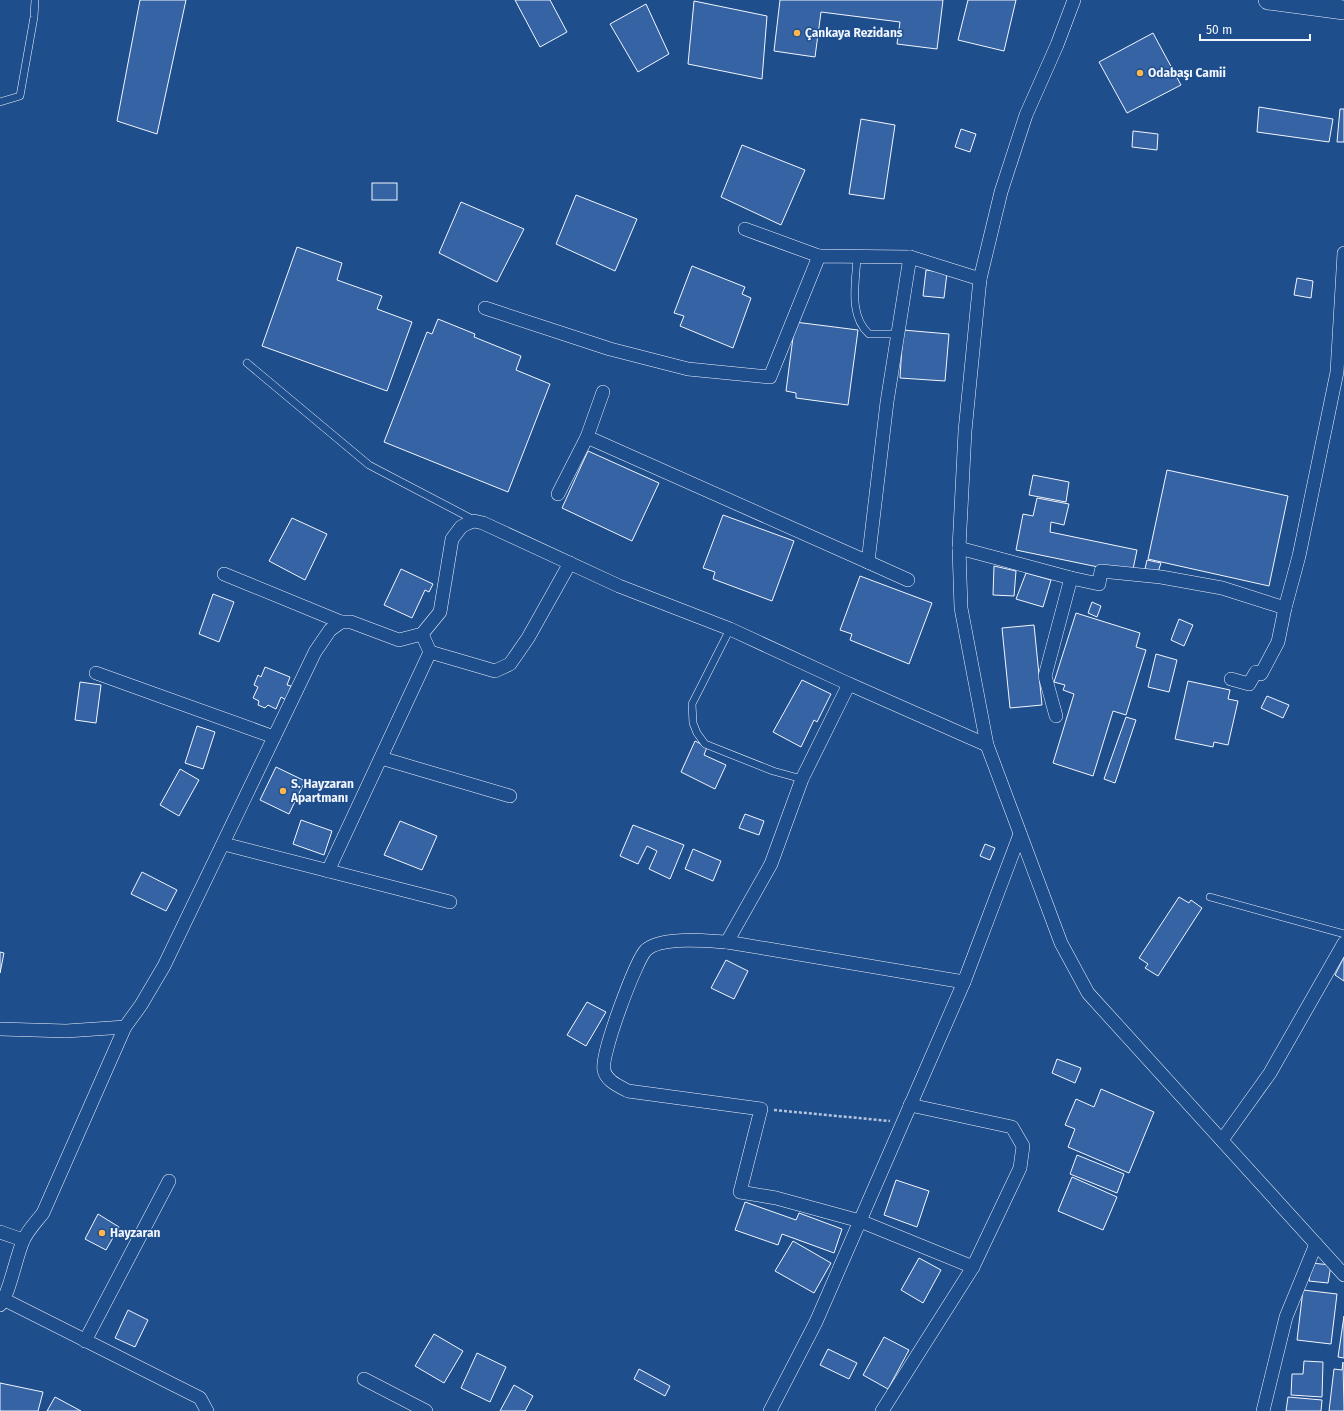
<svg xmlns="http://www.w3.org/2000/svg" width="1344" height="1411" viewBox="0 0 1344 1411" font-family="'Fira Sans',sans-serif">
<rect width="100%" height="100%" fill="#1f4e8c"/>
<!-- building -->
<g fill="#3563a3" stroke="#f2f6ff">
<path d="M140 0H186L157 134 117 121Z"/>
<path d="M515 0H550L567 32 540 47Z"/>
<path d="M780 0H943L937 49 897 44 900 22 821 12 815 57 774 51Z"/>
<path d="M968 0H1016L1004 51 958 40Z"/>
<path d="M694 1 767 16 762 79 688 64Z"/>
<path d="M646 4 669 54 638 72 610 24Z"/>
<path d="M1153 33 1181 85 1127 113 1099 62Z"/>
<path d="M1259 107 1333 119 1329 142 1257 132Z"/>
<path d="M1340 109H1344V142H1337Z"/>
<path d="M861 119 895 125 884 199 849 194Z"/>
<path d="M961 129 976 134 970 152 955 147Z"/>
<path d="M1133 131 1158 134 1157 150 1132 147Z"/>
<path d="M742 145 805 170 781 225 721 197Z"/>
<rect x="372" y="183" width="25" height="17"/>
<path d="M576 195 637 219 615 271 556 244Z"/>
<path d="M461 202 524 229 497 282 439 253Z"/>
<path d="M297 247 342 263 337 280 382 296 377 309 412 322 387 391 262 346Z"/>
<path d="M692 266 745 287 742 294 751 298 733 348 680 326 684 316 674 313Z"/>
<path d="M926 270 947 273 944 298 923 296Z"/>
<path d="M1297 278 1313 281 1311 298 1294 295Z"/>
<path d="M438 319 475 334 474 337 521 356 516 370 550 384 508 492 384 442 427 332 432 334Z"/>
<path d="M795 322 858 330 848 405 796 398V393L786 391Z"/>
<path d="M903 330 949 334 945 381 900 378Z"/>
<path d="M588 451 659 483 632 541 562 508Z"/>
<path d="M1167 470 1288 496 1269 586 1148 559Z"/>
<path d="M1033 475 1069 482 1066 502 1029 495Z"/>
<path d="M1037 498 1069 504 1064 525 1051 522 1050 532 1137 550 1132 574 1016 550 1023 514 1033 516Z"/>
<path d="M723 515 794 541 772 601 713 579 715 572 703 568Z"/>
<path d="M292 518 327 534 305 580 269 561Z"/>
<path d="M1147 560 1161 563 1158 572 1145 569Z"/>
<path d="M994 566 1016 571 1014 596 993 595Z"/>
<path d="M401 569 433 584 429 592 425 590 412 618 384 605Z"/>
<path d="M1026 573 1051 580 1043 607 1016 599Z"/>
<path d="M860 576 932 603 909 664 850 640 852 634 840 630Z"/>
<path d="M213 594 234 602 219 642 199 634Z"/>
<path d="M1092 602 1101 606 1097 617 1088 613Z"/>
<path d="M1076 613 1140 633 1136 647 1146 650 1126 715 1113 711 1093 776 1053 763 1074 694 1063 690 1065 685 1054 682Z"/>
<path d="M1179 619 1193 625 1184 646 1171 640Z"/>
<path d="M1034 625 1042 705 1010 708 1002 628Z"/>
<path d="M1156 654 1177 660 1169 692 1148 687Z"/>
<path d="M265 667 290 677 287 685 291 686 286 700 281 697 276 709 268 705 265 708 258 705 259 701 253 698 258 687 254 685 258 675 261 677Z"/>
<path d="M802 680 831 694 817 722 814 720 801 747 773 732Z"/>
<path d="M1188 681 1230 690 1228 699 1238 701 1228 745 1214 742 1213 747 1175 739Z"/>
<path d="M80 682 101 685 96 723 75 720Z"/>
<path d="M1267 696 1289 705 1283 718 1261 708Z"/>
<path d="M1126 717 1136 720 1115 783 1104 779Z"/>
<path d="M197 726 215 732 203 769 185 763Z"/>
<path d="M695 741 707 747 704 755 726 765 715 789 681 772Z"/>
<path d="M276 767 305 781 289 814 260 800Z"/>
<path d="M180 769 199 780 179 816 160 805Z"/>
<path d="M745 814 764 821 759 835 739 828Z"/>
<path d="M301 820 332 831 324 855 293 844Z"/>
<path d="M400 821 437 836 422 870 384 855Z"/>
<path d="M633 825 684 845 670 879 649 869 657 851 647 846 638 864 620 856Z"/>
<path d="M985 844 995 848 990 860 980 856Z"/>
<path d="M693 849 721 861 713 881 685 869Z"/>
<path d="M142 872 177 890 166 911 131 894Z"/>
<path d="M1179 897 1189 903 1191 900 1202 908 1158 976 1145 968 1148 964 1139 958Z"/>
<path d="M0 952 4 953 0 973Z"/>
<path d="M1344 957V981L1335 975Z"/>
<path d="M726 960 748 971 734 999 711 988Z"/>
<path d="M587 1002 606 1012 586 1046 567 1035Z"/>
<path d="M1057 1059 1081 1068 1075 1083 1052 1073Z"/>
<path d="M1101 1089 1154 1112 1129 1173 1068 1147 1075 1129 1065 1125 1076 1099 1094 1107Z"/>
<path d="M1077 1155 1124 1174 1117 1193 1070 1174Z"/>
<path d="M1072 1177 1117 1197 1103 1230 1058 1211Z"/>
<path d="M896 1180 929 1191 917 1227 884 1215Z"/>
<path d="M745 1202 796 1220 799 1213 842 1229 834 1253 782 1234 778 1245 735 1230Z"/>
<path d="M98 1214 119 1227 106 1250 85 1239Z"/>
<path d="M793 1241 831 1263 814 1293 775 1271Z"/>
<path d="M919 1258 941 1270 923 1303 901 1290Z"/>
<path d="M1311 1263 1331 1265 1328 1283 1309 1281Z"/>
<path d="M1303 1290 1337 1294 1331 1344 1297 1340Z"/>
<path d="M128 1310 148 1320 135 1347 115 1338Z"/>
<path d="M1344 1316V1358L1338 1357Z"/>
<path d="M434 1334 463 1351 444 1383 415 1366Z"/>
<path d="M884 1337 909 1350 888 1389 863 1375Z"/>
<path d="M828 1349 857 1363 849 1379 820 1365Z"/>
<path d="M477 1353 506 1367 490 1402 461 1388Z"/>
<path d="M1304 1361 1323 1362 1322 1397 1291 1395 1292 1374H1303Z"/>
<path d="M1343 1362 1344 1411H1329L1334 1369 1342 1370Z"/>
<path d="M639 1369 670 1386 665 1396 634 1379Z"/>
<path d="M0 1383 43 1392 38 1411H0Z"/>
<path d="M514 1385 533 1396 525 1411H500Z"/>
<path d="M55 1397 81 1411H47Z"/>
<path d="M1288 1397 1322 1400 1321 1411H1286Z"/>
</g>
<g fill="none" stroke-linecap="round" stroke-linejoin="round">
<!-- lane casing -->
<g stroke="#f2f6ff" stroke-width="8">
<g id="lane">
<path d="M0 102 20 96 34 17 35 0"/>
<path d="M857 257C856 282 848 315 869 334H898"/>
<path d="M247 363 369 465 474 520"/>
<path d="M730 629 692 704 693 723 697 733 705 744 773 771 802 779"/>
<path d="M1210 897 1344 934"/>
</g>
</g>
<!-- street casing -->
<g stroke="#f2f6ff" stroke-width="14">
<g id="street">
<path d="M1074 0 1057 45 1026 115 1001 192 980 279 965 431 959 548 961 608 987 745 1061 943 1088 993 1344 1275"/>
<path d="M745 229 819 256"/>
<path d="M485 308 610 349 688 369 770 377 819 256 910 257 980 279"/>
<path d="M587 437 868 562 887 402 910 257"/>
<path d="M558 494 587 437 603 392"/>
<path d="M959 548 1071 578 1099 584 1101 571 1161 577 1222 588 1285 608 1299 556 1337 372 1344 253"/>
<path d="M868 562 908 580"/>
<path d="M224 574 341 622"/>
<path d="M430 652 495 671 510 664 528 638 570 563"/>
<path d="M96 673 274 737"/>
<path d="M1231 679 1249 684 1256 672 1261 674 1278 642 1285 608"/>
<path d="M1056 716 1045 676 1071 578"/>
<path d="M381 758 510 796"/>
<path d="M224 844 450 902"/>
<path d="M328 871 430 652 422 634"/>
<path d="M727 942 771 864 802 779 849 684 987 745"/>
<path d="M964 982 727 942C706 941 662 936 646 950 636 960 600 1056 604 1070 606 1081 619 1086 628 1091L761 1109 740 1192 776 1198 860 1221 973 1267"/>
<path d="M0 1029 66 1031 125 1027 141 1005 164 966 315 652 330 630 341 622H351L399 640 422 634 440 612 452 539 461 527 468 523 474 521 483 523 619 586 730 629 849 684"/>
<path d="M1222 1140 1270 1073 1344 943"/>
<path d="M0 1232 23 1240"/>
<path d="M5 1300 200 1398 207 1411"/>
<path d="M0 1305C9 1295 16 1257 23 1241 27 1231 36 1222 43 1213L125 1027"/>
<path d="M85 1341 169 1181"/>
<path d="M364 1379 426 1411"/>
<path d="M770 1411 816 1322 903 1122 964 982 1020 834"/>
<path d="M882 1411 973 1267 1020 1168 1023 1146 1012 1127 910 1105"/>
<path d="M1263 1411 1286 1317 1316 1244"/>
</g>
</g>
<!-- secondary casing -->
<g stroke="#f2f6ff" stroke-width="20">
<path id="secondary" d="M1268 0 1344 10"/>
</g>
<!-- path -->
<path stroke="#b3c4dc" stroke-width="2.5" stroke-dasharray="3 2" stroke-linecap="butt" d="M774 1110 890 1121"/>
<!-- lane -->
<use href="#lane" stroke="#1f4e8c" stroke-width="7"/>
<!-- street -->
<use href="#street" stroke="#1f4e8c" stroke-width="13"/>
<!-- secondary -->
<use href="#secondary" stroke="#1f4e8c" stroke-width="19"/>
</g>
<!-- markers -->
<g fill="#ffb74d" stroke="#1f4e8c" stroke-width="1.5">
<circle cx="797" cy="33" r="4"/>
<circle cx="1140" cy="73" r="4"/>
<circle cx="283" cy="791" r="4"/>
<circle cx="102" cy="1233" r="4"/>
</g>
<g text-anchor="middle" stroke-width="3" stroke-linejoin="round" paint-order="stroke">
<!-- poi labels -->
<g font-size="12" font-weight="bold" fill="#f2f6ff" stroke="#1f4e8c" text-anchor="start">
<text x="805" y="37">Çankaya Rezidans</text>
<text x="1148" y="77">Odabaşı Camii</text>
<text x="291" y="788">S. Hayzaran<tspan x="291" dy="14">Apartmanı</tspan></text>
<text x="110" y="1237">Hayzaran</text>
</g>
</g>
<!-- scale -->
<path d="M1200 34v6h110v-6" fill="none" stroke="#f2f6ff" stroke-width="2"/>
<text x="1206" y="34" font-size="12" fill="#f2f6ff" stroke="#1f4e8c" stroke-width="3" paint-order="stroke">50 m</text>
</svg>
